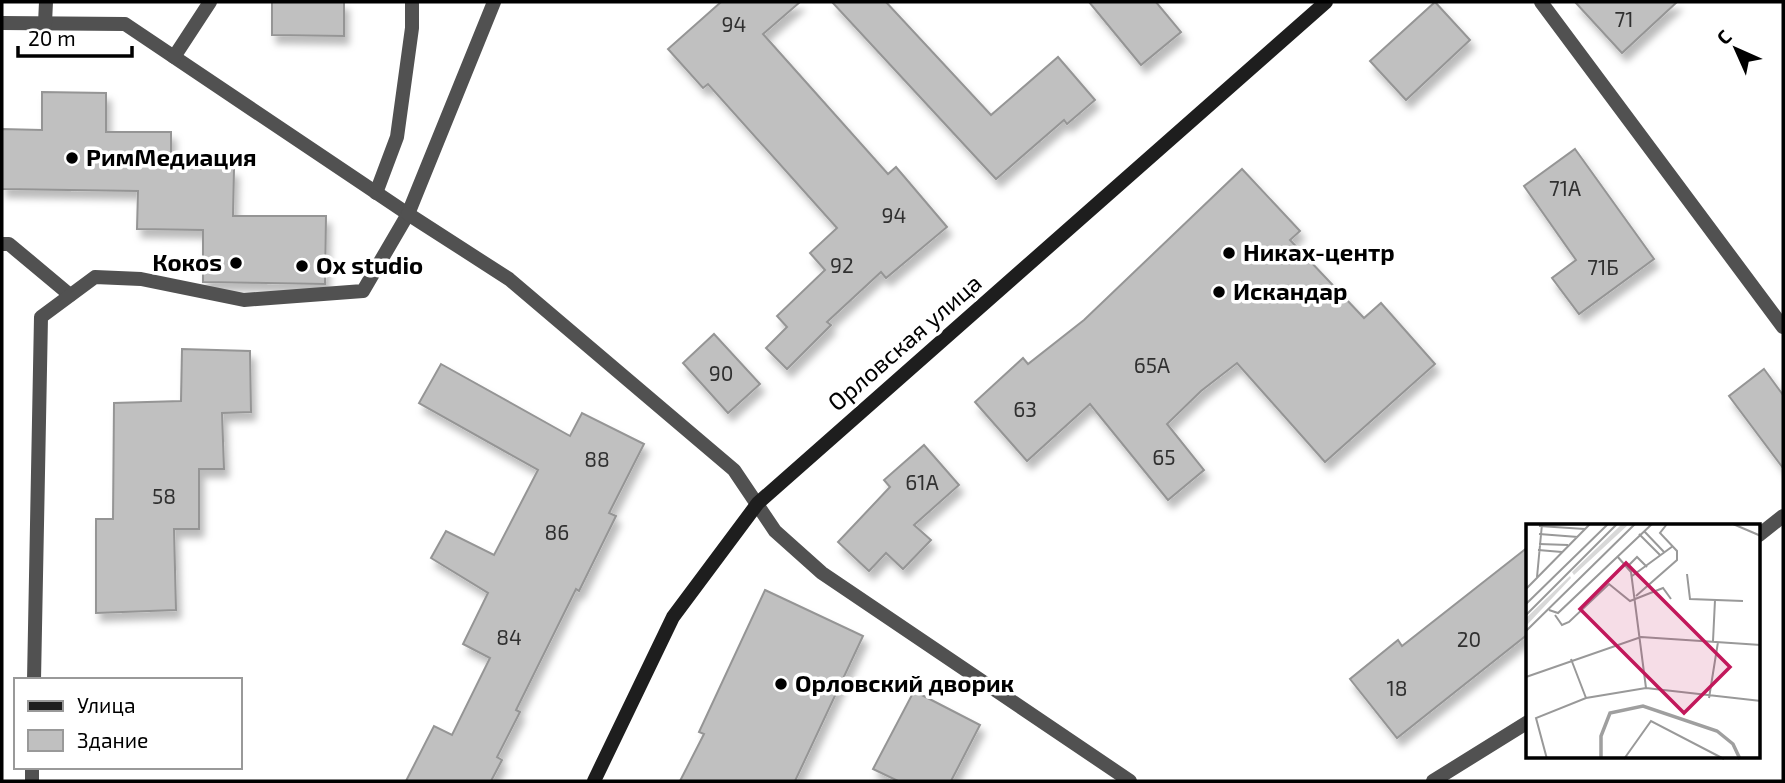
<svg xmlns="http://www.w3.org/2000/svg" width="1785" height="783" viewBox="0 0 1785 783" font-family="'Exo 2',sans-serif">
<defs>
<filter id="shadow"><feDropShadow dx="4.5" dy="8" stdDeviation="3.5" flood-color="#0004"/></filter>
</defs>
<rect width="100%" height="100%" fill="#fff"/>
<!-- building -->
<g fill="#c0c0c0" stroke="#959595" stroke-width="2" filter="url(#shadow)">
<path d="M272 2H344V36L272 35Z"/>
<path d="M721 2H800L763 34 888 174 896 167 947 227 886 278 881 272 827 322 831 325 787 369 766 348 787 327 777 316 825 270 810 253 837 228 708 84 703 88 668 49Z"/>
<path d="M832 2H886L991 115 1058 57 1095 100 1067 124 1064 120 996 179Z"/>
<path d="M1089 2H1156L1181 32 1141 65Z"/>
<path d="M1435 2 1470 40 1406 100 1370 61Z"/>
<path d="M1575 2H1677L1622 53Z"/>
<path d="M42 92 106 93V132H171V168L234 169 233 216H326L325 284 203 282V230L137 229 138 191 2 189V129L42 130Z"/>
<path d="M1575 149 1654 259 1579 314 1552 278 1576 260 1524 186Z"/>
<path d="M1242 169 1300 231 1290 240 1364 318 1381 303 1435 364 1325 462 1237 363 1201 391 1167 424 1204 470 1168 500 1090 404 1027 461 975 402 1023 358 1028 364 1084 320Z"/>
<path d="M714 334 760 384 728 413 683 363Z"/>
<path d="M182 349 250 351 251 412 222 413 224 469H199V529H174L176 610 96 613V519H113L114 403 181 401Z"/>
<path d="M441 364 570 436 582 413 644 444 609 513 616 516 579 591 576 589 516 710 520 712 497 757 502 760 491 781H406L434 726 452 735 490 658 463 644 488 593 431 558 446 531 494 555 538 470 419 403Z"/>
<path d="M1764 369 1783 395V468L1729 396Z"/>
<path d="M924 445 959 485 914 525 931 540 903 569 886 553 869 571 838 542 890 487 884 480Z"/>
<path d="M1528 547V634L1397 738 1350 679 1398 640 1402 646Z"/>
<path d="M765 590 863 636 795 781H680L704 734 699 732Z"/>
<path d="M914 691 980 725 951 781H898L873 769Z"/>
</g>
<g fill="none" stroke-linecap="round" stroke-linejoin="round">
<!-- lane -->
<g stroke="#515151" stroke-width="14">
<path d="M2 23 125 24 408 214"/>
<path d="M45 23 46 2"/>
<path d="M174 57 210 2"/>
<path d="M376 193 397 137 412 28V2"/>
<path d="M2 244H9L70 295"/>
<path d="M34 680 41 317 95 277 141 279 244 300 363 291 408 214 494 2"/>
<path d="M32 781V767"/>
</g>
<!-- street -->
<g stroke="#515151" stroke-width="14">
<path d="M1541 2 1783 327"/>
<path d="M408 214 509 279 734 470 775 531 822 573 1130 781"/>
<path d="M1759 535 1783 516"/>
<path d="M1433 781 1528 722"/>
</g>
<!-- secondary -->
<path stroke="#1e1e1e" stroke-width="14" d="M594 781 673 617 758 503 1326 2"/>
</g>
<!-- markers -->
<g fill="#000" stroke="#fff" stroke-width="2.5">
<circle cx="72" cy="158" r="7"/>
<circle cx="1229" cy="253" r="7"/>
<circle cx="236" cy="263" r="7"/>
<circle cx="302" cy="266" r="7"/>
<circle cx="1219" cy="292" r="7"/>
<circle cx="781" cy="684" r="7"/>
</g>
<g text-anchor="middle" stroke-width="7" stroke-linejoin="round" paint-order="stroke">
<!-- number labels -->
<g font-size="21" fill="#303030">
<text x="1624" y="27">71</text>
<text x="734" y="32">94</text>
<text x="1565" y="196">71А</text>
<text x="894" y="223">94</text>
<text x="842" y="273">92</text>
<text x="1603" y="275">71Б</text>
<text x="1152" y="373">65А</text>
<text x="721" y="381">90</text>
<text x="1025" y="417">63</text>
<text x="1164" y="465">65</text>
<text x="597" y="467">88</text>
<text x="922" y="490">61А</text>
<text x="164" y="504">58</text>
<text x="557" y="540">86</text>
<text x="509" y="645">84</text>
<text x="1469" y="647">20</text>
<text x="1397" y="696">18</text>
</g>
<!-- poi labels -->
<g font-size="24" font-weight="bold" fill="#000" stroke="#fff" text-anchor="start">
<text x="86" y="166">РимМедиация</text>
<text x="1243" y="261">Никах-центр</text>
<text x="222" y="271" text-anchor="end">Кокоs</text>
<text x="316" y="274">Ox studio</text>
<text x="1233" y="300">Искандар</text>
<text x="795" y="692">Орловский дворик</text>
</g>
<!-- street labels -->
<g font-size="24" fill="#000" stroke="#fff">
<text transform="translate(905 343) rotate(-41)" y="8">Орловская улица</text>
</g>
</g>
<!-- overview -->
<g transform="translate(1526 524)">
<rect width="234" height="234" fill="#fff"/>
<path d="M96 0H103L48 51 46 48ZM44 52 45 54 0 102V94Z" fill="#d8d8d8"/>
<path fill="none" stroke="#9f9f9f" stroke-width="3.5" d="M75 235V212L84 189 117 182 191 207 207 220 214 235"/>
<path fill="none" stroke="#999" stroke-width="2" d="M207 0 235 12M13 2 59 5M118 7 138 28M13 10 52 13M113 10 134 31M13 20 42 21M12 26 36 28M91 32 105 48 120 164M101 43 111 33 121 43M161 50 164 75 217 77M106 52 147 22M11 53 16 0M0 65 64 0M110 72 151 36V27L134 9 141 0M0 80 82 0M23 86 32 89 126 0M0 91 91 0M29 91 36 101 43 98 83 60 104 77 137 64 145 75M0 107 109 0M187 117 189 76M45 135 60 174M0 153 115 113 235 121M183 174 192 118M21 235 10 194 60 174 120 164 235 177M98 235 125 197 198 235"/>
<path fill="#c2185b" fill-opacity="0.15" stroke="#c2185b" stroke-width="3.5" d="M100 39 204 143 158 189 54 85Z"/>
<rect width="234" height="234" fill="none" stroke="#000" stroke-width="3.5"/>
</g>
<!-- border -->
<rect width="1785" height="783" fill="none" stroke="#000000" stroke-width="7"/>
<!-- legend -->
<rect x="14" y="678" width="228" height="91" fill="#ffffff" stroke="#999999" stroke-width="2"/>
<rect x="28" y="701" width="35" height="10" fill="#1e1e1e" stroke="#999999" stroke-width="2"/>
<text x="77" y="713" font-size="21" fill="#000000">Улица</text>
<rect x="28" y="730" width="35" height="21" fill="#c0c0c0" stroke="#999999" stroke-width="2"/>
<text x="77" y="748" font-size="21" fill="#000000">Здание</text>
<!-- north arrow -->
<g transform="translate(1736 49) rotate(315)" stroke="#ffffff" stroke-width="5" paint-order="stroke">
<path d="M0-5L12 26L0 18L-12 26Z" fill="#000000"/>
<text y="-10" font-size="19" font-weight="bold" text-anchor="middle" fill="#000000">С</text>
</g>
<!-- scale -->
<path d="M18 46v10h114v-10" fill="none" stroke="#000000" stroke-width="3.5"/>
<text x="28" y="46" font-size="21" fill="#000000" stroke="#ffffff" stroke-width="5" paint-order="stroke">20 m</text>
</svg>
